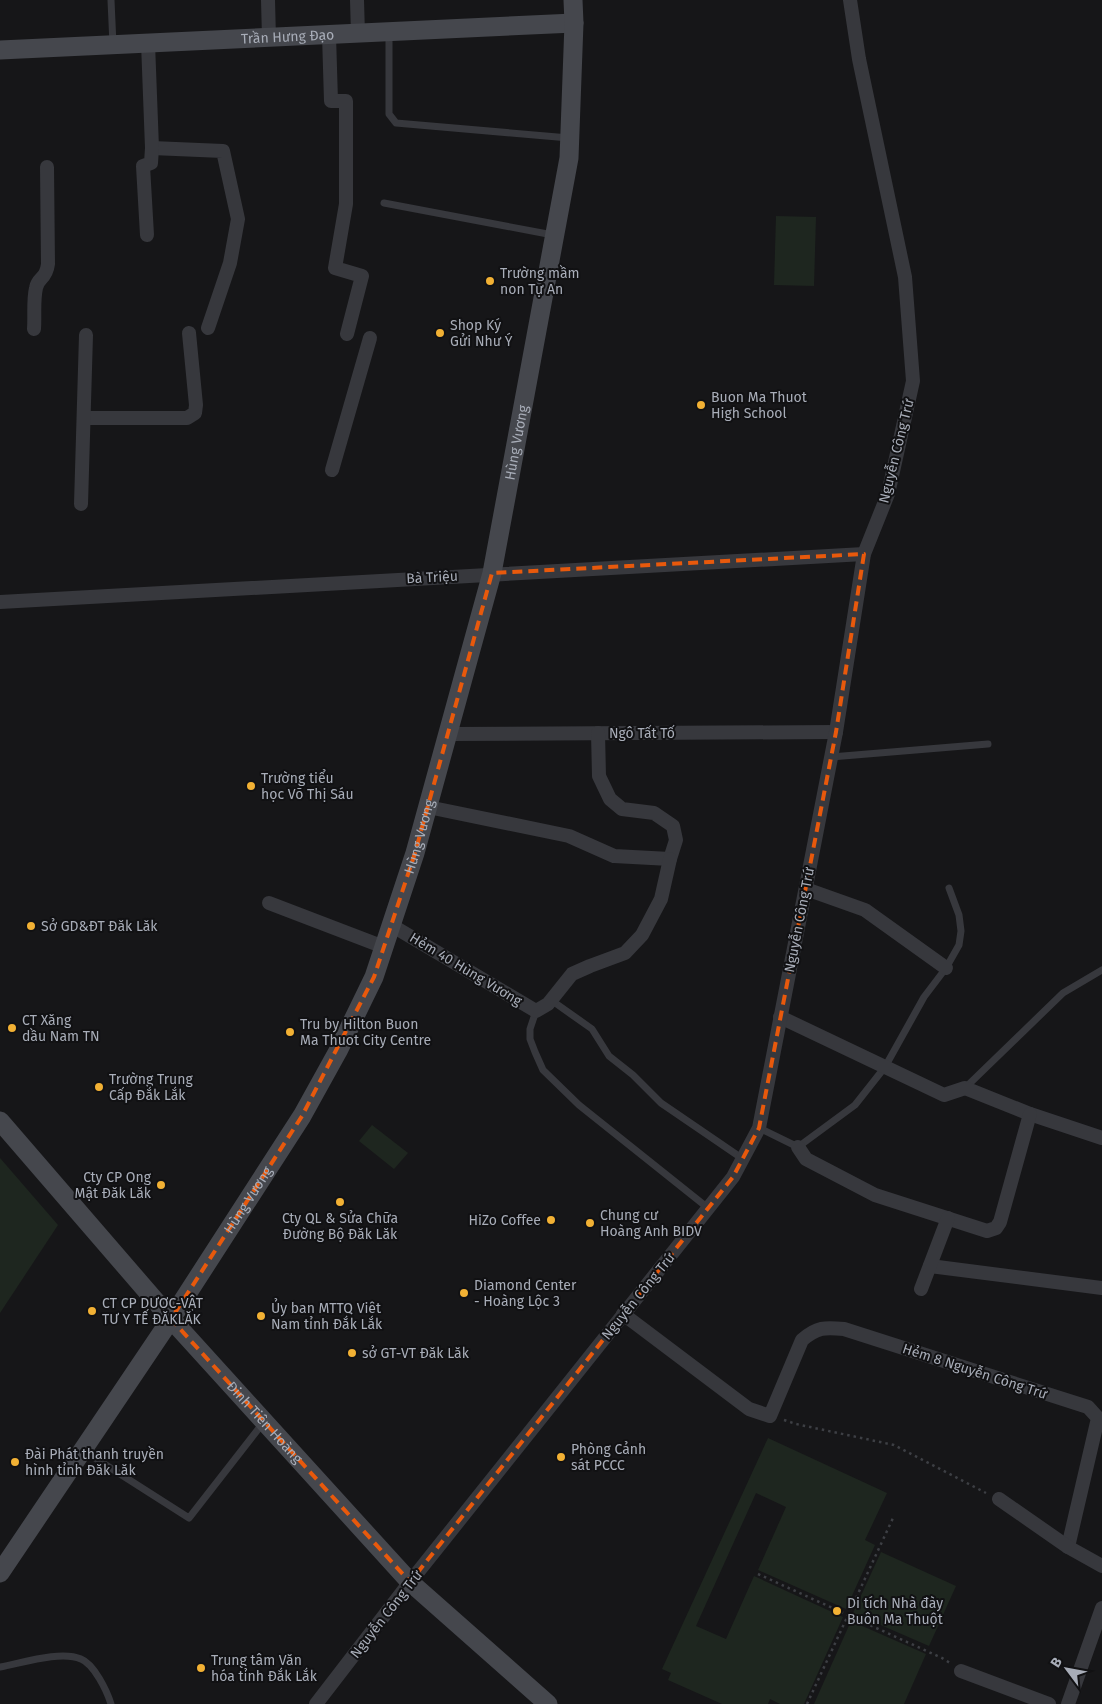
<svg xmlns="http://www.w3.org/2000/svg" width="1102" height="1704" viewBox="0 0 1102 1704" font-family="'Fira Sans',sans-serif">
<rect width="100%" height="100%" fill="#161618"/>
<!-- green -->
<g fill="#1e261f">
<path d="M776 216 816 217 814 286 774 285Z"/>
<path d="M372 1125 408 1153 394 1169 359 1141Z"/>
<path d="M0 1158 58 1225 0 1313Z"/>
<path d="M768 1438 887 1493 865 1540 875 1545 846 1609 758 1570 786 1507 756 1493 696 1626 726 1639 754 1576 843 1617 804 1704H780L770 1699 768 1704H722L668 1680 671 1673 662 1669Z"/>
<path d="M881 1552 956 1586 929 1646 853 1613Z"/>
<path d="M851 1621 926 1654 904 1704H814Z"/>
</g>
<g fill="none" stroke-linecap="round" stroke-linejoin="round">
<!-- path -->
<g stroke="#3d3f44" stroke-width="2.5" stroke-dasharray="2.5 4" stroke-linecap="butt">
<path d="M784 1420 796 1424 894 1445 986 1493"/>
<path d="M758 1574 942 1658 950 1663"/>
<path d="M807 1704 893 1518"/>
</g>
<!-- lane -->
<g stroke="#37383d" stroke-width="7">
<path d="M111 0 113 45"/>
<path d="M389 33V114L396 123 569 138"/>
<path d="M384 203 553 235"/>
<path d="M831 757 988 744"/>
<path d="M551 1000 592 1029 609 1056 633 1075 661 1103 743 1159"/>
<path d="M536 1011 530 1029V1039L535 1052 543 1070 579 1105 708 1208"/>
<path d="M965 1088 1063 993 1102 970"/>
<path d="M759 1128 798 1147 855 1105 885 1067 924 997 946 968 959 945 961 931 959 915 949 888"/>
<path d="M84 1451 189 1518 263 1423"/>
<path d="M0 1667C22 1663 61 1650 81 1659 94 1664 107 1691 111 1704"/>
</g>
<!-- street -->
<g stroke="#37383d" stroke-width="14">
<path d="M268 0 269 38"/>
<path d="M357 0 358 34"/>
<path d="M329 35 331 101H346V204L335 268 362 276 347 334"/>
<path d="M152 148 223 151 238 219 230 263 208 328"/>
<path d="M147 235 143 166 151 163 152 148 148 43"/>
<path d="M34 329C35 316 33 301 36 288 38 277 46 280 48 264L47 167"/>
<path d="M84 418H187L195 413 196 405 189 333"/>
<path d="M332 470 370 338"/>
<path d="M81 504 86 335"/>
<path d="M0 602 864 554"/>
<path d="M449 734 836 732"/>
<path d="M428 807 569 836 614 856 670 859 676 840 673 826 654 813 622 809 610 799 599 776 598 733"/>
<path d="M806 889 865 910 946 968"/>
<path d="M269 903 384 947"/>
<path d="M391 925 536 1011 548 1004 572 974 590 966 625 953 642 935 661 899 670 859"/>
<path d="M780 1017 944 1095 965 1088 1030 1114 1102 1138"/>
<path d="M798 1147 806 1159 875 1195 987 1231 996 1228 1000 1222 1030 1114"/>
<path d="M930 1266 1102 1288"/>
<path d="M921 1289 948 1218"/>
<path d="M623 1314 749 1409 770 1416 802 1340C817 1327 825 1327 844 1329L1088 1407 1098 1418 1068 1547"/>
<path d="M999 1499 1068 1547 1102 1566"/>
<path d="M961 1671 1049 1704"/>
<path d="M316 1704 410 1582 733 1177 759 1128 836 732 864 554 888 494 913 381 905 277 859 59 850 0"/>
<path d="M1068 1704 1102 1608"/>
</g>
<!-- secondary -->
<g stroke="#45474d" stroke-width="19">
<path id="s1" d="M0 50 574 23"/>
<path id="s2" d="M0 1121 171 1319 410 1582 548 1704"/>
<path id="s3" d="M0 1573 171 1319 302 1116 338 1051 374 977 415 853 492 573 569 158 574 23 573 0"/>
</g>
</g>
<!-- marked area -->
<path fill="none" stroke="#e8590c" stroke-width="4" stroke-dasharray="10 6" stroke-linejoin="round" d="M864 554 836 732 759 1128 733 1177 410 1582 171 1319 302 1116 374 977 415 853 492 573Z"/>
<!-- markers -->
<g fill="#f2b134" stroke="#111113" stroke-width="2">
<circle cx="490" cy="281" r="5"/>
<circle cx="440" cy="333" r="5"/>
<circle cx="701" cy="405" r="5"/>
<circle cx="251" cy="786" r="5"/>
<circle cx="31" cy="926" r="5"/>
<circle cx="12" cy="1028" r="5"/>
<circle cx="290" cy="1032" r="5"/>
<circle cx="99" cy="1087" r="5"/>
<circle cx="161" cy="1185" r="5"/>
<circle cx="340" cy="1202" r="5"/>
<circle cx="551" cy="1220" r="5"/>
<circle cx="590" cy="1223" r="5"/>
<circle cx="464" cy="1293" r="5"/>
<circle cx="92" cy="1311" r="5"/>
<circle cx="261" cy="1316" r="5"/>
<circle cx="352" cy="1353" r="5"/>
<circle cx="561" cy="1457" r="5"/>
<circle cx="15" cy="1462" r="5"/>
<circle cx="837" cy="1611" r="5"/>
<circle cx="201" cy="1668" r="5"/>
</g>
<g text-anchor="middle" stroke-width="4" stroke-linejoin="round" paint-order="stroke">
<!-- street labels -->
<g font-size="14" fill="#a8adb8" stroke="#111113">
<text dy="5" stroke="none"><textPath href="#s1" startOffset="288">Trần Hưng Đạo</textPath></text>
<text dy="5" stroke="none"><textPath href="#s3" startOffset="1258">Hùng Vương</textPath></text>
<text transform="translate(896 451) rotate(-76)" y="5">Nguyễn Công Trứ</text>
<text transform="translate(432 577) rotate(-3)" y="5">Bà Triệu</text>
<text x="642" y="738">Ngô Tất Tố</text>
<text dy="5" stroke="none"><textPath href="#s3" startOffset="852">Hùng Vương</textPath></text>
<text transform="translate(799 920) rotate(-79)" y="5">Nguyễn Công Trứ</text>
<text transform="translate(466 969) rotate(31)" y="5">Hẻm 40 Hùng Vương</text>
<text dy="5" stroke="none"><textPath href="#s3" startOffset="448">Hùng Vương</textPath></text>
<text transform="translate(638 1296) rotate(-51)" y="5">Nguyễn Công Trứ</text>
<text transform="translate(975 1371) rotate(18)" y="5">Hẻm 8 Nguyễn Công Trứ</text>
<text dy="5" stroke="none"><textPath href="#s2" startOffset="401">Đinh Tiên Hoàng</textPath></text>
<text transform="translate(386 1614) rotate(-52)" y="5">Nguyễn Công Trứ</text>
</g>
<!-- poi labels -->
<g font-size="14" fill="#a8adb8" stroke="#111113" text-anchor="start">
<text x="500" y="278">Trường mầm<tspan x="500" dy="16">non Tự An</tspan></text>
<text x="450" y="330">Shop Ký<tspan x="450" dy="16">Gửi Như Ý</tspan></text>
<text x="711" y="402">Buon Ma Thuot<tspan x="711" dy="16">High School</tspan></text>
<text x="261" y="783">Trường tiểu<tspan x="261" dy="16">học Võ Thị Sáu</tspan></text>
<text x="41" y="931">Sở GD&amp;ĐT Đăk Lăk</text>
<text x="22" y="1025">CT Xăng<tspan x="22" dy="16">dầu Nam TN</tspan></text>
<text x="300" y="1029">Tru by Hilton Buon<tspan x="300" dy="16">Ma Thuot City Centre</tspan></text>
<text x="109" y="1084">Trường Trung<tspan x="109" dy="16">Cấp Đắk Lắk</tspan></text>
<text x="151" y="1182" text-anchor="end">Cty CP Ong<tspan x="151" dy="16">Mật Đăk Lăk</tspan></text>
<text x="600" y="1220">Chung cư<tspan x="600" dy="16">Hoàng Anh BIDV</tspan></text>
<text x="340" y="1223" text-anchor="middle">Cty QL &amp; Sửa Chữa<tspan x="340" dy="16">Đường Bộ Đăk Lăk</tspan></text>
<text x="541" y="1225" text-anchor="end">HiZo Coffee</text>
<text x="474" y="1290">Diamond Center<tspan x="474" dy="16">- Hoàng Lộc 3</tspan></text>
<text x="102" y="1308">CT CP DƯỢC-VẬT<tspan x="102" dy="16">TƯ Y TẾ ĐĂKLĂK</tspan></text>
<text x="271" y="1313">Ủy ban MTTQ Việt<tspan x="271" dy="16">Nam tỉnh Đắk Lắk</tspan></text>
<text x="362" y="1358">sở GT-VT Đăk Lăk</text>
<text x="571" y="1454">Phòng Cảnh<tspan x="571" dy="16">sát PCCC</tspan></text>
<text x="25" y="1459">Đài Phát thanh truyền<tspan x="25" dy="16">hình tỉnh Đăk Lăk</tspan></text>
<text x="847" y="1608">Di tích Nhà đày<tspan x="847" dy="16">Buôn Ma Thuột</tspan></text>
<text x="211" y="1665">Trung tâm Văn<tspan x="211" dy="16">hóa tỉnh Đắk Lắk</tspan></text>
</g>
</g>
<!-- north arrow -->
<g transform="translate(1067 1669) rotate(302)" stroke="#111113" stroke-width="4" paint-order="stroke">
<path d="M0-4L9 19L0 12L-9 19Z" fill="#a8adb8"/>
<text y="-8" font-size="14" font-weight="bold" text-anchor="middle" fill="#a8adb8">B</text>
</g>
</svg>
